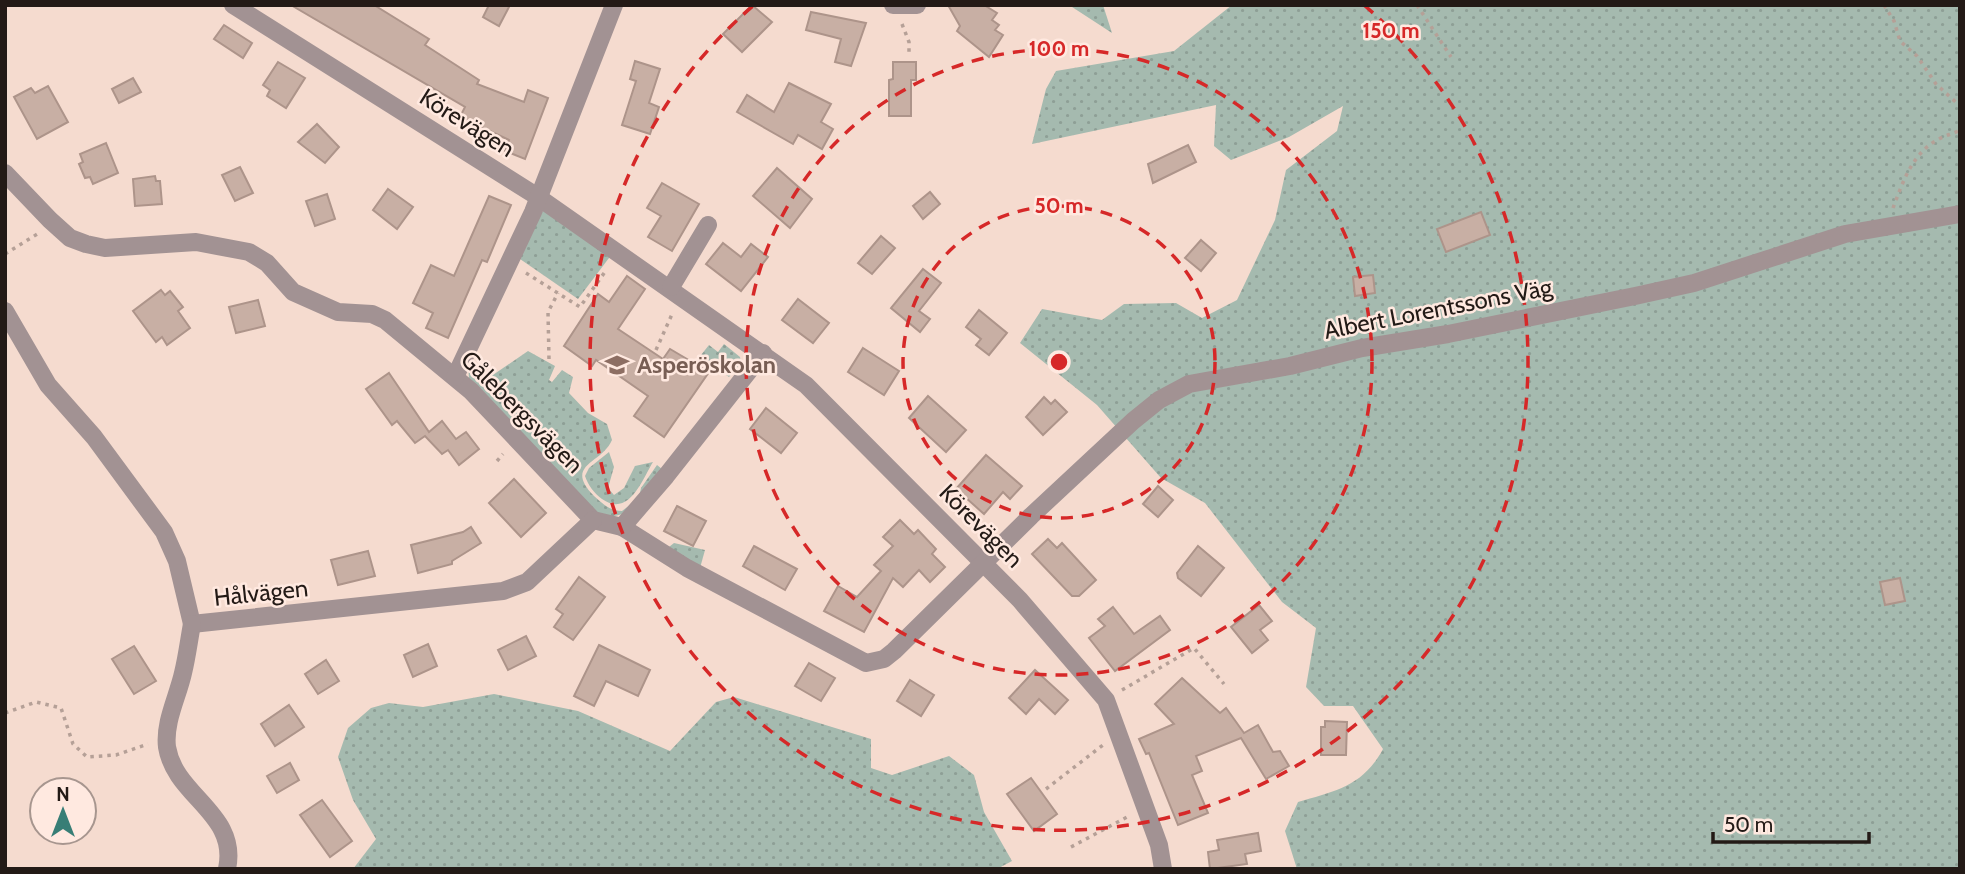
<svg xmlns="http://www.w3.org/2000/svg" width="1965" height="874" viewBox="0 0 1965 874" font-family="Cabin,sans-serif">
<defs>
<pattern id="grass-dots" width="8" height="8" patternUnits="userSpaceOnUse" patternTransform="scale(1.75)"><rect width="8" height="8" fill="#a5baaf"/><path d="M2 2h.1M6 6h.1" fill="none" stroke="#8e9f96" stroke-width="1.8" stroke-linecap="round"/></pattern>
</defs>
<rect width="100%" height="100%" fill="#f5dbcf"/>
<!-- grass -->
<g fill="url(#grass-dots)">
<path d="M1069 5H1103L1112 33Z"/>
<path d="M1232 5H1960V869H1297L1285 831 1298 802C1336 791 1363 786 1383 749L1353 706H1324L1306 687 1316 628 1282 602 1205 503 1161 478 1097 405 1020 343 1042 309 1102 320 1124 304 1176 303 1202 318 1237 300 1275 220 1286 170 1337 131 1343 106 1289 137 1231 160 1214 146 1216 105 1032 144 1046 89 1056 71 1174 51Z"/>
<path d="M544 210 612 254 578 299 520 259 532 222Z"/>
<path d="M510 275 470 360 471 376 490 377 528 351 555 366 549 380 552 382 562 370 573 377 569 393 588 413 607 424 612 440C602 464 563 464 594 496 603 504 610 511 622 511L639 498 641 488 657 465 662 469C648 490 629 527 598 513L469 380 468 360Z"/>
<path d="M724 344 740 357 741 363 729 377 703 359 701 355 709 345 718 352Z"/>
<path d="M609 452 614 467 608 488 614 495 624 488 635 466 653 462C642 480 629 518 602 499 594 493 588 485 585 476L589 468Z"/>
<path d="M674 543 705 550 700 568 669 547Z"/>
<path d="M494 694 578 711 670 751 716 702 734 697 871 739V768L892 775 949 756 974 775 984 812 1012 861 997 869H353L376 839 353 800 338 757 348 728 371 708 389 703 423 707Z"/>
</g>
<!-- building -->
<g fill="#c8afa4" stroke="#ad948a" stroke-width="2">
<path d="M291 5H374L429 39 425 45 479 80 477 84 524 102 528 90 548 98 525 159 505 151 509 140 460 117 465 107Z"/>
<path d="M489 5H510L499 26 483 17Z"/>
<path d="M752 5 772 22 742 52 723 34Z"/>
<path d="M948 5H984L997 13 992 20 999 25 995 30 1003 35 989 57 957 31 960 26Z"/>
<path d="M811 12 866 23 851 66 835 62 841 39 806 30Z"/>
<path d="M224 25 252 43 243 58 214 39Z"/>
<path d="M635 61 660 69 649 103 659 107 650 134 622 125 636 81 630 79Z"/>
<path d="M278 62 305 78 286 108 267 96 270 90 263 85Z"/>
<path d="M893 62H916V80H911V116H889V80L893 79Z"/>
<path d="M133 78 141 92 119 103 112 89Z"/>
<path d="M789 83 831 104 821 122 833 129 822 149 798 135 793 144 737 112 747 95 774 112Z"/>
<path d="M48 86 68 122 37 139 14 97 31 88 35 93Z"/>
<path d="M317 124 339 147 325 163 298 142Z"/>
<path d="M106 143 118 173 93 184 90 177 85 178 79 164 83 162 80 154Z"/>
<path d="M1188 145 1196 162 1153 183 1148 164Z"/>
<path d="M240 167 253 193 235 201 222 175Z"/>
<path d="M777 168 812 199 790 228 753 196Z"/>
<path d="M155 176 156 181H160L162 204 135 206 133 179Z"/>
<path d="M662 183 699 204 672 251 648 237 661 216 647 208Z"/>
<path d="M388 189 413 207 397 229 373 210Z"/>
<path d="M930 192 940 204 923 219 913 206Z"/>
<path d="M327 194 335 219 315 226 306 201Z"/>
<path d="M489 196 511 205 487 262 482 260 448 338 426 328 433 313 413 303 431 265 454 276Z"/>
<path d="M1481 212 1490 235 1446 252 1437 229Z"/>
<path d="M881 236 895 248 872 274 858 263Z"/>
<path d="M1201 240 1216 253 1201 271 1185 258Z"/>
<path d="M723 243 741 257 751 244 768 257 741 291 706 264Z"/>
<path d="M923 269 941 283 919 311 930 319 920 332 891 308Z"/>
<path d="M1373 275 1375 293 1355 296 1353 277Z"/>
<path d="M627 276 645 289 618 329 663 359 670 349 709 372 664 437 634 416 648 396 596 360 592 366 564 346 598 294 609 302Z"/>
<path d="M161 290 165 295 170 291 183 307 178 311 190 328 167 345 162 337 156 342 133 311Z"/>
<path d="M798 299 829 323 813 343 782 320Z"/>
<path d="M258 300 265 326 236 333 229 307Z"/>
<path d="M979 310 1007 333 989 355 976 345 981 339 966 327Z"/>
<path d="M863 348 899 371 884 395 848 372Z"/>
<path d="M389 373 429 432 442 421 456 439 466 432 479 449 459 465 448 450 442 454 425 436 415 443 397 421 392 425 366 389Z"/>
<path d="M928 396 966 430 946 452 909 418Z"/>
<path d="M1044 397 1051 404 1055 400 1067 412 1043 435 1026 417Z"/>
<path d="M766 408 797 433 781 453 750 429Z"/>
<path d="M986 455 1022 486 1010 499 1003 492 984 514 956 489Z"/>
<path d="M514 479 546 513 521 537 489 503Z"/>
<path d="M1158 486 1173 500 1158 517 1143 504Z"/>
<path d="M677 506 706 521 693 546 664 531Z"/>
<path d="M900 520 914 534 918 530 936 549 932 554 945 567 930 582 919 570 903 587 893 578 864 632 824 611 838 586 857 597 881 571 874 565 893 546 883 537Z"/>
<path d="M471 527 481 543 452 561V564L418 573 411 545 463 532Z"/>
<path d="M1048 539 1057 548 1062 543 1096 580 1079 596H1072L1032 554Z"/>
<path d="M754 546 797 569 785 590 743 566Z"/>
<path d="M1198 546 1224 568 1201 596 1178 578 1177 573Z"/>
<path d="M368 551 375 576 338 585 331 560Z"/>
<path d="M579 577 605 597 573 640 554 627 563 614 556 609Z"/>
<path d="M1900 578 1905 601 1885 605 1880 582Z"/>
<path d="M1259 605 1272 621 1260 630 1268 640 1252 653 1231 627Z"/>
<path d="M1113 607 1134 634 1160 616 1170 630 1115 671 1089 638 1105 626 1098 619Z"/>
<path d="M526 636 536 656 508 670 498 650Z"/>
<path d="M428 644 437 666 413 677 404 655Z"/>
<path d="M599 645 650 670 638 696 606 681 594 706 574 696Z"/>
<path d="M134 646 156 681 134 694 112 659Z"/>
<path d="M326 660 339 681 318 694 305 674Z"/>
<path d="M809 663 835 678 821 701 795 686Z"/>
<path d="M1035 670 1068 700 1055 714 1039 699 1026 714 1009 698Z"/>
<path d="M1182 678 1220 713 1226 708 1244 733 1258 725 1273 752 1280 751 1289 766 1266 779 1241 738 1196 756 1202 771 1192 775 1208 813 1178 825 1149 753 1146 754 1139 739 1174 724 1155 704Z"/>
<path d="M910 680 934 695 921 716 897 701Z"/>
<path d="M289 705 304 727 275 746 261 724Z"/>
<path d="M1325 721 1347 722 1346 755H1321V727H1325Z"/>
<path d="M290 763 299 780 277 793 267 776Z"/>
<path d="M1031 778 1057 814 1034 831 1007 794Z"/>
<path d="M322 800 352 841 330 857 300 815Z"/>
<path d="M1258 833 1261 851 1245 854 1247 864 1210 869 1208 852 1219 850 1217 840Z"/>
</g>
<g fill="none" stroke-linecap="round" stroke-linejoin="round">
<!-- path -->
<g stroke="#b5a097" stroke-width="3.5" stroke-dasharray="3.5 5" stroke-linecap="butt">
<path d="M1417 5 1451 57"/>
<path d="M1884 5 1894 21 1900 41 1917 56 1936 84 1960 106"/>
<path d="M902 24 909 42V53"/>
<path d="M1893 208C1903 182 1912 153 1939 139 1946 135 1953 134 1960 130"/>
<path d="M5 254 39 233"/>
<path d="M526 273 580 307 607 269"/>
<path d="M656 350 673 312"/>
<path d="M549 359 548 312 558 293"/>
<path d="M497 461 503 454"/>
<path d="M1122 690 1194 648 1224 684"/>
<path d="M5 713 36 702 61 708 73 744 87 757 116 755 148 744"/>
<path d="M1046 789 1103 745"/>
<path d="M1071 847 1129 816"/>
</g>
<!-- minor -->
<g stroke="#a29293" stroke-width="18">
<path d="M233 5 538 197 806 385 1020 600 1106 700 1159 845 1163 869"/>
<path d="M893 5H917"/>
<path d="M5 173 50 220 70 238 86 244 105 248 196 242 249 252 267 263 293 292 338 312 372 314 385 320 471 391 593 520 622 527 687 568 866 663 884 659 894 651 1031 516 1133 421 1159 400 1189 384 1290 366 1362 348 1448 334 1635 296 1694 283 1845 234 1960 214"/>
<path d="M671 287 708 225"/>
<path d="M5 311 48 385 94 437 164 532 177 561 192 624 503 591 527 582 593 520"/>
<path d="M455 377 533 212 614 5"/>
<path d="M622 527 666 476 763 353"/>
<path d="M192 624C189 640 187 657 183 673 178 696 164 722 167 747 175 797 239 813 227 869"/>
</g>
</g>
<!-- distance rings -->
<g fill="none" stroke="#d62828" stroke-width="3.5" stroke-dasharray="12 9">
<circle cx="1059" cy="362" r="156"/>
<circle cx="1059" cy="362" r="313"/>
<path d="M1364 5A469 469 0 1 1 754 5"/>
</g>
<!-- icons -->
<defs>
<g id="school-bare" transform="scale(1.89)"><path d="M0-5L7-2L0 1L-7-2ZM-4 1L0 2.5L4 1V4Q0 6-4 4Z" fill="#8d6e63" stroke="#ffe9e0" stroke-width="2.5" paint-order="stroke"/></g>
</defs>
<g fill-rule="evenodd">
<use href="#school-bare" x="617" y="365"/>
</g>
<g text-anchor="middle" stroke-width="5" stroke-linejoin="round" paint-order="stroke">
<!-- street labels -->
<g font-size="24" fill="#231a16" stroke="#ffe9e0">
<text transform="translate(467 123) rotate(32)" y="8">Körevägen</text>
<text transform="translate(1438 309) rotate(-11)" y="8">Albert Lorentssons Väg</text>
<text transform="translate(522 412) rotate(45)" y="8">Gålebergsvägen</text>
<text transform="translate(981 526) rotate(45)" y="8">Körevägen</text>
<text transform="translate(261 593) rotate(-6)" y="8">Hålvägen</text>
</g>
<!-- education labels -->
<g font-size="24" font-weight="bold" fill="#785e54" stroke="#ffe9e0" text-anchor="start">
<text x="637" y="373">Asperöskolan</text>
</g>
</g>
<circle cx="1059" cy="362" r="10" fill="#d62828" stroke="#ffe9e0" stroke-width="3.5"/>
<g font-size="21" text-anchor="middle" font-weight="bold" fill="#d62828" stroke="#ffe9e0" stroke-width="5" stroke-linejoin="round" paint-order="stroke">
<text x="1391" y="38">150 m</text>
<text x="1059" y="56">100 m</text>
<text x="1059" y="213">50 m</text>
</g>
<!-- border -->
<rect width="1965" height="874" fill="none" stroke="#231a16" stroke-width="14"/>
<!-- north arrow -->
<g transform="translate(63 811)"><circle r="33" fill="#ffe9e0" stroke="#a7968f" stroke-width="2"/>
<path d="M0-5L12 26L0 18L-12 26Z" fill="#387e76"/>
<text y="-10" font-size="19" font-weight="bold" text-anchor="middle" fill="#231a16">N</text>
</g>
<!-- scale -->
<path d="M1713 832v10h156v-10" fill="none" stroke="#231a16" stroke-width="3.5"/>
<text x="1724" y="832" font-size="21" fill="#231a16" stroke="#ffe9e0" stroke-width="5" paint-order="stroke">50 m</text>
</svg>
